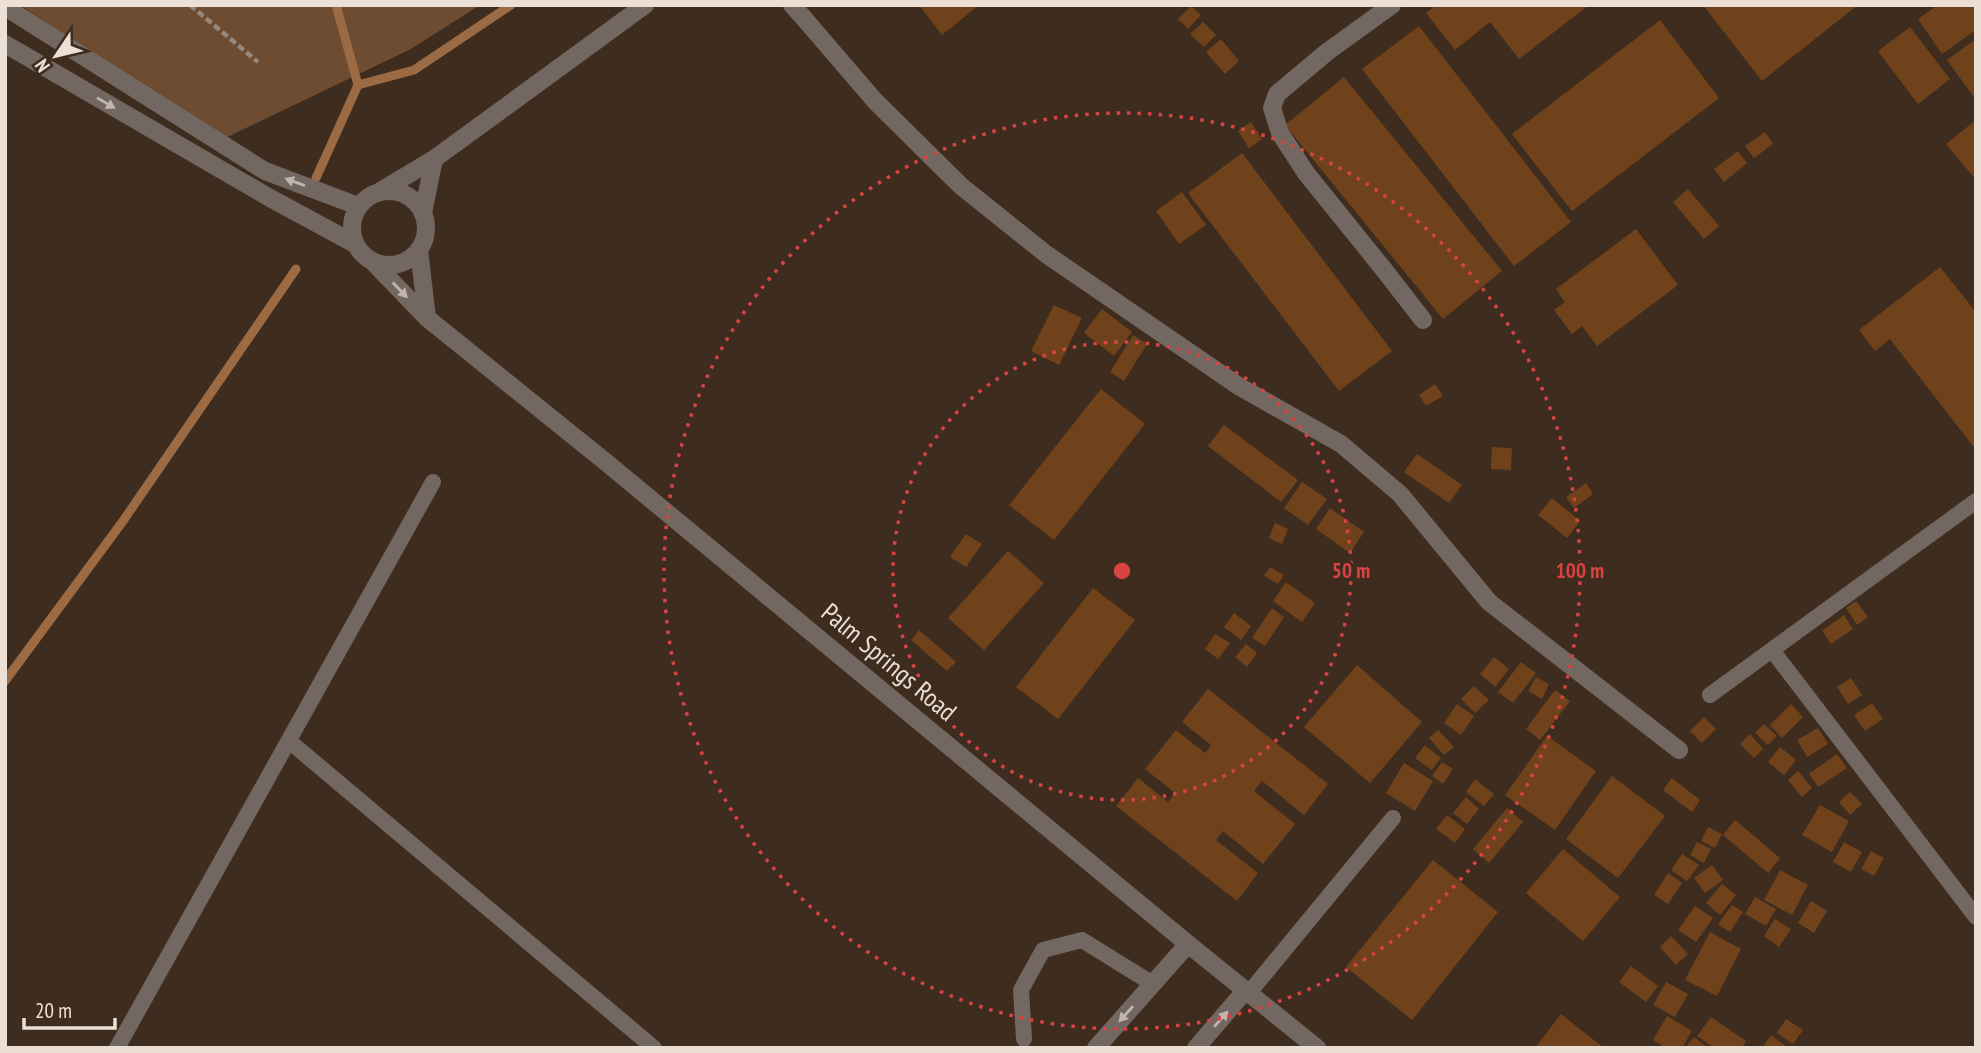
<svg xmlns="http://www.w3.org/2000/svg" width="1981" height="1053" viewBox="0 0 1981 1053" font-family="'PT Sans Narrow',sans-serif">
<rect width="100%" height="100%" fill="#3e2c1e"/>
<!-- green -->
<path fill="#6e4c31" d="M20 5H480L411 49 223 139Z"/>
<g fill="none" stroke-linecap="round" stroke-linejoin="round">
<!-- stream -->
<g stroke="#9c6a43" stroke-width="9">
<path d="M336 5 358 85"/>
<path d="M316 178 358 85 414 70 511 5"/>
<path d="M5 681 123 521 296 269"/>
</g>
</g>
<!-- building -->
<g fill="#70421b">
<path d="M919 5H979L942 35Z"/>
<path d="M1436 5H1589L1519 59 1490 22 1455 50 1426 13Z"/>
<path d="M1703 5H1858L1762 81Z"/>
<path d="M1938 5H1976V30L1942 54 1918 19Z"/>
<path d="M1191 6 1201 15 1188 29 1178 19Z"/>
<path d="M1660 20 1719 98 1572 211 1512 134Z"/>
<path d="M1203 22 1216 35 1204 47 1190 34Z"/>
<path d="M1419 26 1571 222 1514 266 1362 69Z"/>
<path d="M1910 27 1950 79 1918 104 1878 51Z"/>
<path d="M1221 39 1239 61 1225 74 1206 52Z"/>
<path d="M1976 39V94L1973 96 1947 60Z"/>
<path d="M1344 77 1502 271 1443 319 1285 125Z"/>
<path d="M1976 120V180L1946 144Z"/>
<path d="M1251 122 1262 139 1249 148 1238 131Z"/>
<path d="M1765 132 1773 144 1754 158 1745 146Z"/>
<path d="M1738 151 1747 163 1724 182 1714 169Z"/>
<path d="M1242 153 1392 351 1339 391 1188 193Z"/>
<path d="M1688 189 1719 226 1704 239 1673 202Z"/>
<path d="M1182 192 1206 225 1179 244 1156 211Z"/>
<path d="M1636 229 1678 285 1597 346 1582 326 1572 334 1554 310 1565 302 1556 289Z"/>
<path d="M1940 267 1976 312V450L1890 339 1875 351 1859 330Z"/>
<path d="M1054 305 1082 318 1059 365 1031 351Z"/>
<path d="M1102 309 1132 332 1114 356 1084 333Z"/>
<path d="M1133 335 1147 344 1124 381 1110 372Z"/>
<path d="M1435 384 1443 396 1426 406 1419 395Z"/>
<path d="M1101 389 1145 424 1054 540 1009 505Z"/>
<path d="M1224 425 1298 480 1281 502 1208 446Z"/>
<path d="M1492 447 1512 448 1511 470 1491 469Z"/>
<path d="M1417 454 1462 485 1449 503 1404 472Z"/>
<path d="M1302 482 1327 499 1308 525 1284 508Z"/>
<path d="M1586 483 1593 494 1574 508 1566 497Z"/>
<path d="M1552 498 1580 521 1567 538 1538 515Z"/>
<path d="M1330 508 1364 532 1350 553 1316 529Z"/>
<path d="M1275 523 1288 529 1282 544 1269 538Z"/>
<path d="M966 534 982 544 966 567 950 557Z"/>
<path d="M1008 551 1044 583 984 650 948 618Z"/>
<path d="M1270 567 1284 575 1278 584 1264 576Z"/>
<path d="M1286 582 1315 603 1302 622 1273 601Z"/>
<path d="M1093 588 1135 620 1058 719 1016 687Z"/>
<path d="M1856 601 1868 617 1857 625 1846 608Z"/>
<path d="M1272 608 1284 617 1265 646 1252 638Z"/>
<path d="M1234 613 1251 626 1241 640 1224 627Z"/>
<path d="M1844 615 1853 629 1831 644 1822 631Z"/>
<path d="M919 630 956 662 947 671 911 640Z"/>
<path d="M1215 634 1230 643 1218 659 1205 649Z"/>
<path d="M1246 644 1257 653 1247 667 1235 657Z"/>
<path d="M1494 657 1509 669 1495 687 1480 674Z"/>
<path d="M1521 662 1536 673 1513 703 1498 692Z"/>
<path d="M1357 665 1422 722 1370 783 1304 727Z"/>
<path d="M1536 677 1549 684 1542 699 1528 691Z"/>
<path d="M1851 678 1862 695 1848 704 1837 687Z"/>
<path d="M1474 686 1489 700 1475 713 1461 699Z"/>
<path d="M1208 689 1328 784 1304 815 1262 781 1254 791 1295 824 1263 864 1223 831 1216 840 1258 873 1237 901 1116 806 1138 778 1168 802 1175 793 1145 769 1176 730 1205 753 1211 745 1182 722Z"/>
<path d="M1555 690 1570 701 1540 740 1526 729Z"/>
<path d="M1872 703 1883 719 1865 731 1854 715Z"/>
<path d="M1457 704 1474 716 1461 735 1444 723Z"/>
<path d="M1791 704 1803 717 1782 738 1770 725Z"/>
<path d="M1704 717 1716 729 1702 743 1690 731Z"/>
<path d="M1764 724 1777 736 1768 745 1755 733Z"/>
<path d="M1818 728 1828 744 1807 757 1797 740Z"/>
<path d="M1438 730 1454 747 1444 755 1429 738Z"/>
<path d="M1750 734 1763 749 1754 758 1740 744Z"/>
<path d="M1547 736 1596 771 1555 830 1505 795Z"/>
<path d="M1425 745 1441 758 1432 770 1415 758Z"/>
<path d="M1780 747 1796 760 1784 775 1768 762Z"/>
<path d="M1837 754 1847 768 1818 787 1809 774Z"/>
<path d="M1442 762 1453 769 1443 784 1432 776Z"/>
<path d="M1404 763 1433 781 1415 811 1386 793Z"/>
<path d="M1798 771 1812 788 1802 797 1788 780Z"/>
<path d="M1612 776 1665 816 1618 878 1566 839Z"/>
<path d="M1672 778 1700 800 1692 812 1663 790Z"/>
<path d="M1475 779 1494 794 1484 806 1466 792Z"/>
<path d="M1850 792 1862 804 1850 815 1839 802Z"/>
<path d="M1466 797 1479 809 1467 824 1453 813Z"/>
<path d="M1820 805 1849 821 1832 852 1802 835Z"/>
<path d="M1507 808 1523 822 1489 863 1473 849Z"/>
<path d="M1447 815 1465 829 1455 843 1436 829Z"/>
<path d="M1735 820 1780 858 1768 873 1723 835Z"/>
<path d="M1708 827 1722 834 1715 848 1701 841Z"/>
<path d="M1697 842 1711 849 1704 863 1690 855Z"/>
<path d="M1844 842 1862 852 1851 872 1833 862Z"/>
<path d="M1563 849 1620 897 1583 941 1526 893Z"/>
<path d="M1871 851 1884 858 1874 876 1861 869Z"/>
<path d="M1682 854 1699 865 1687 881 1671 870Z"/>
<path d="M1433 860 1498 912 1412 1020 1346 967Z"/>
<path d="M1712 865 1723 880 1705 893 1694 878Z"/>
<path d="M1780 870 1808 885 1792 915 1764 900Z"/>
<path d="M1668 873 1682 883 1668 904 1654 895Z"/>
<path d="M1722 884 1736 895 1720 915 1706 903Z"/>
<path d="M1755 897 1776 909 1766 926 1745 914Z"/>
<path d="M1811 901 1827 911 1814 933 1798 923Z"/>
<path d="M1732 905 1743 912 1730 932 1718 924Z"/>
<path d="M1695 906 1713 918 1696 942 1678 930Z"/>
<path d="M1775 919 1791 929 1779 947 1764 936Z"/>
<path d="M1710 932 1741 949 1717 996 1685 980Z"/>
<path d="M1671 936 1688 954 1676 965 1660 947Z"/>
<path d="M1631 966 1658 986 1646 1002 1619 982Z"/>
<path d="M1666 982 1688 994 1675 1017 1653 1005Z"/>
<path d="M1561 1014 1604 1048H1535Z"/>
<path d="M1667 1016 1692 1031 1682 1048H1665L1653 1040Z"/>
<path d="M1711 1017 1746 1041 1742 1048H1714L1697 1036Z"/>
<path d="M1786 1019 1803 1030 1793 1044 1777 1033Z"/>
<path d="M1771 1035 1788 1048H1762Z"/>
<path d="M1694 1037 1708 1048H1685Z"/>
</g>
<g fill="none" stroke-linecap="round" stroke-linejoin="round">
<!-- path -->
<path stroke="#96877c" stroke-width="4.5" stroke-dasharray="7 3.5" stroke-linecap="butt" d="M190 5 258 62"/>
<!-- service -->
<g stroke="#726861" stroke-width="16">
<path d="M1772 650 1976 917"/>
<path d="M1710 695 1976 501"/>
<path d="M289 741 654 1048"/>
<path d="M1248 994 1393 818"/>
<path d="M1024 1039 1021 990 1043 950 1082 940 1153 984"/>
<path d="M117 1048 433 482"/>
</g>
<!-- minor -->
<g stroke="#726861" stroke-width="18">
<path d="M792 5 802 16 875 101 961 186 1046 254 1240 387 1341 444 1400 494 1489 602 1679 750"/>
<path d="M1392 5 1327 52 1277 94 1272 108 1280 133 1306 173 1385 271 1423 320"/>
<path d="M5 7 265 171 358 206"/>
<path d="M5 44 270 198 355 244"/>
<circle cx="389" cy="228" r="37"/>
<path d="M379 192 434 159 645 5"/>
<path d="M423 213 434 159"/>
<path d="M419 250 427 318"/>
<path d="M373 262 427 318 607 463 1188 944 1317 1048"/>
<path d="M1096 1048 1188 944"/>
<path d="M1196 1048 1245 991"/>
</g>
</g>
<!-- one-way arrows -->
<defs><path id="oneway-solid" d="M-6-.8H1V-3.2L6.5 0L1 3.2V.8H-6Z" transform="scale(1.75)"/></defs>
<g fill="#c1b5ad">
<use href="#oneway-solid" transform="translate(106 103) rotate(30)"/>
<use href="#oneway-solid" transform="translate(295 182) rotate(-160)"/>
<use href="#oneway-solid" transform="translate(400 290) rotate(46)"/>
<use href="#oneway-solid" transform="translate(1126 1014) rotate(132)"/>
<use href="#oneway-solid" transform="translate(1221 1019) rotate(-49)"/>
</g>
<!-- distance rings -->
<g fill="none" stroke="#d94342" stroke-width="3.5" stroke-dasharray="3.5 7">
<circle cx="1122" cy="571" r="229"/>
<circle cx="1122" cy="571" r="458"/>
</g>
<g text-anchor="middle" stroke-width="5" stroke-linejoin="round" paint-order="stroke">
<!-- street labels -->
<g font-size="26" fill="#ebdfd6" stroke="#3e2c1e">
<text transform="translate(889 662) rotate(40)" y="9">Palm Springs Road</text>
</g>
</g>
<circle cx="1122" cy="571" r="10" fill="#d94342" stroke="#3e2c1e" stroke-width="3.5"/>
<g font-size="21" text-anchor="middle" font-weight="bold" fill="#d94342" stroke="#3e2c1e" stroke-width="5" stroke-linejoin="round" paint-order="stroke">
<text x="1351" y="578">50 m</text>
<text x="1580" y="578">100 m</text>
</g>
<!-- border -->
<rect width="1981" height="1053" fill="none" stroke="#ebdfd6" stroke-width="14"/>
<!-- north arrow -->
<g transform="translate(56 56) rotate(235)" stroke="#3e2c1e" stroke-width="5" paint-order="stroke">
<path d="M0-5L12 26L0 18L-12 26Z" fill="#ebdfd6"/>
<text y="-10" font-size="19" font-weight="bold" text-anchor="middle" fill="#ebdfd6">N</text>
</g>
<!-- scale -->
<path d="M24 1018v10h91v-10" fill="none" stroke="#ebdfd6" stroke-width="3.5"/>
<text x="35" y="1018" font-size="21" fill="#ebdfd6" stroke="#3e2c1e" stroke-width="5" paint-order="stroke">20 m</text>
</svg>
